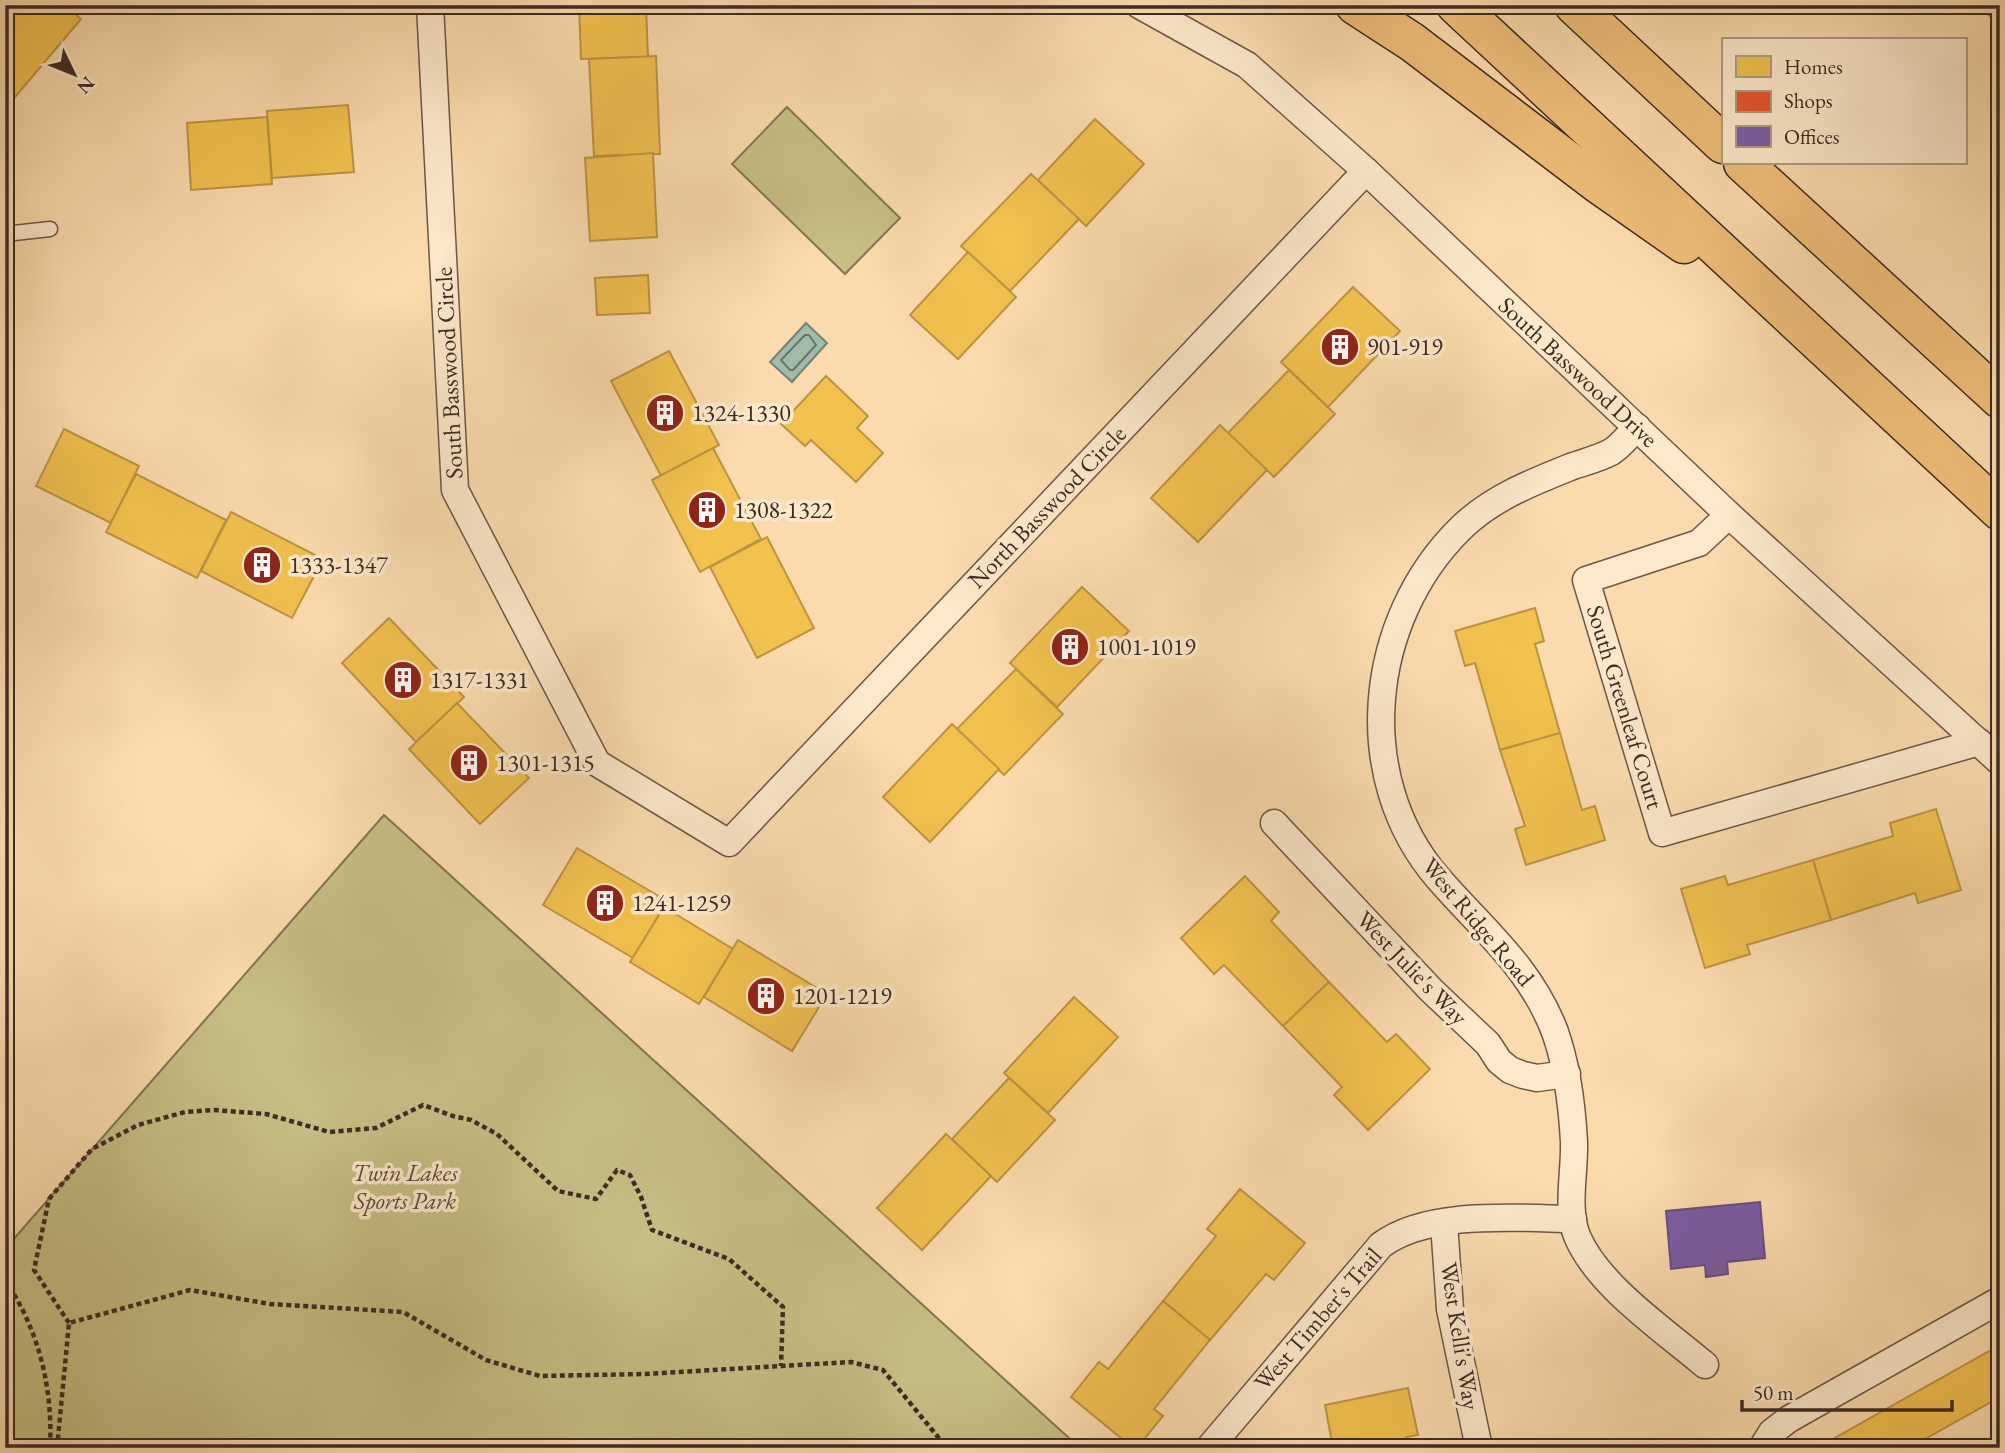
<svg xmlns="http://www.w3.org/2000/svg" width="2005" height="1453" viewBox="0 0 2005 1453" font-family="'EB Garamond',serif">
<rect width="100%" height="100%" fill="#fbdbae"/>
<filter id="stains"><feTurbulence type="fractalNoise" baseFrequency=".00286" numOctaves="4"/><feColorMatrix values="0 0 0 0 .2 0 0 0 0 .09 0 0 0 0 .02 0 0 0 .5 -.17"/></filter>
<radialGradient id="worn" r=".72"><stop offset=".6" stop-color="#630" stop-opacity="0"/><stop offset="1" stop-color="#630" stop-opacity=".3"/></radialGradient>
<!-- green -->
<g fill="#c6be85" stroke="#827454" stroke-width="2">
<path d="M787 107 900 218 845 274 732 164Z"/>
<path d="M384 815 1080 1448H5V1249Z"/>
</g>
<!-- water -->
<path fill="#9fbbac" stroke="#788176" stroke-width="2" d="M806 323 827 343 792 382 770 362Z"/>
<!-- homes -->
<g fill="#f2c14e" stroke="#bc9441" stroke-width="2">
<path d="M5 5H65L81 19 5 109Z"/>
<path d="M579 5H646L648 57 581 59Z"/>
<path d="M656 56 660 154 594 156 589 59Z"/>
<path d="M348 105 354 172 272 178 267 111Z"/>
<path d="M267 117 272 184 191 190 187 123Z"/>
<path d="M1095 119 1144 164 1086 226 1038 180Z"/>
<path d="M653 153 657 237 590 241 585 158Z"/>
<path d="M1031 174 1079 219 1010 291 961 246Z"/>
<path d="M968 252 1016 297 958 359 910 315Z"/>
<path d="M648 275 650 313 597 315 595 278Z"/>
<path d="M1353 287 1400 331 1328 407 1281 362Z"/>
<path d="M669 351 719 445 661 476 611 381Z"/>
<path d="M1289 370 1335 414 1274 477 1228 433Z"/>
<path d="M826 376 868 416 857 428 883 453 856 482 811 440 805 446 781 424Z"/>
<path d="M1220 425 1267 470 1198 542 1151 498Z"/>
<path d="M64 429 139 466 111 523 36 486Z"/>
<path d="M713 448 761 539 700 572 652 480Z"/>
<path d="M136 474 226 520 197 578 106 532Z"/>
<path d="M231 512 323 559 292 618 201 571Z"/>
<path d="M767 537 814 628 757 658 710 567Z"/>
<path d="M1082 587 1129 631 1057 707 1010 663Z"/>
<path d="M1535 608 1544 641 1535 644 1560 733 1500 750 1475 663 1465 666 1455 631Z"/>
<path d="M389 618 464 697 416 742 342 663Z"/>
<path d="M1016 669 1063 714 1004 775 957 729Z"/>
<path d="M457 703 529 778 480 824 409 749Z"/>
<path d="M952 724 999 769 930 842 883 797Z"/>
<path d="M1560 733 1582 810 1595 806 1605 840 1526 865 1515 829 1525 826 1500 750Z"/>
<path d="M1936 809 1961 890 1918 903 1915 893 1831 920 1813 860 1893 836 1890 823Z"/>
<path d="M577 848 667 901 633 958 543 905Z"/>
<path d="M1813 860 1831 920 1747 945 1750 954 1705 968 1681 889 1725 876 1728 885Z"/>
<path d="M1245 876 1279 912 1271 921 1329 982 1283 1026 1224 965 1214 974 1181 938Z"/>
<path d="M664 907 733 949 699 1004 630 962Z"/>
<path d="M738 940 827 994 792 1051 704 997Z"/>
<path d="M1329 982 1387 1042 1396 1034 1430 1069 1368 1130 1334 1095 1342 1087 1283 1026Z"/>
<path d="M1074 997 1118 1037 1048 1113 1004 1073Z"/>
<path d="M1009 1078 1055 1120 997 1182 952 1139Z"/>
<path d="M946 1134 991 1176 922 1250 877 1208Z"/>
<path d="M1240 1189 1305 1243 1274 1280 1266 1274 1210 1340 1163 1301 1216 1236 1207 1229Z"/>
<path d="M1163 1301 1210 1340 1154 1409 1163 1416 1137 1448H1133L1071 1397 1099 1362 1108 1369Z"/>
<path d="M2000 1345V1397L1909 1448H1817Z"/>
<path d="M1408 1388 1418 1435 1406 1437 1408 1448H1333L1325 1405Z"/>
</g>
<!-- shops -->
<path fill="#e4572e" stroke="#b24a2b" stroke-width="2" d="M1978 5H2000V25Z"/>
<!-- offices -->
<path fill="#7b5ea7" stroke="#694f80" stroke-width="2" d="M1760 1202 1765 1258 1727 1262 1728 1274 1706 1277 1705 1265 1671 1269 1666 1211Z"/>
<g fill="none" stroke-linecap="round" stroke-linejoin="round">
<!-- shore -->
<path stroke="#6e7368" stroke-width="2" d="M805 335H809L816 345 793 370H790L781 360Z"/>
<!-- lane casing -->
<g stroke="#6d5746" stroke-width="17">
<path id="lane" d="M5 234 50 229"/>
</g>
<!-- street casing -->
<g stroke="#6d5746" stroke-width="29">
<g id="street">
<path d="M430 5 455 490 597 763 729 843 1366 171"/>
<path d="M1139 5 1247 65 1366 171 1729 515 2000 762"/>
<path d="M1637 427C1629 435 1621 446 1611 452 1600 458 1585 462 1573 466 1533 482 1491 498 1460 529 1368 620 1351 777 1438 878 1482 929 1530 966 1555 1032 1567 1066 1572 1105 1574 1142 1575 1172 1566 1208 1577 1236 1598 1286 1664 1330 1705 1365"/>
<path d="M1729 515 1699 543 1586 580 1662 833 1979 742"/>
<path d="M1274 823 1431 990 1488 1044 1499 1061 1510 1070 1523 1075 1537 1078 1567 1074"/>
<path d="M1444 1223 1450 1309 1479 1448"/>
<path d="M1209 1448 1381 1245C1428 1210 1516 1218 1573 1219"/>
<path d="M1762 1448 1772 1432 1789 1419 2000 1300"/>
</g>
</g>
<!-- highway casing -->
<g stroke="#3e2b24" stroke-width="41">
<g id="highway">
<path d="M1355 5 1412 42 1597 183 1684 244"/>
<path d="M1456 5 2000 511"/>
<path d="M1574 5 1723 144"/>
<path d="M1743 163 2000 399"/>
</g>
</g>
<!-- path -->
<g stroke="#3e2b24" stroke-width="4.5" stroke-dasharray="5 3.5" stroke-linecap="butt">
<path d="M5 1280C39 1330 53 1388 50 1448"/>
<path d="M69 1323 34 1270 49 1199 92 1149 138 1125 185 1112 214 1110 266 1114 329 1132 376 1128 423 1105 453 1116 471 1120 497 1134 558 1191 596 1199 617 1170 630 1175 641 1197 652 1230 729 1259 783 1307 781 1366"/>
<path d="M57 1448 69 1323 190 1290 270 1304 403 1312 486 1360 540 1376 644 1374 851 1362 883 1370 947 1448"/>
</g>
<!-- lane -->
<use href="#lane" stroke="#fce8ca" stroke-width="14"/>
<!-- street -->
<use href="#street" stroke="#fce8ca" stroke-width="26"/>
<!-- highway -->
<use href="#highway" stroke="#eebe77" stroke-width="38"/>
</g>
<!-- icons -->
<defs>
<g id="building-disc" transform="scale(2.0125)"><circle r="9.5" fill="#8f2418" stroke="#fce8ca"/><path d="M-4-6H4V6H1V3H-1V6H-4ZM-2.5-4.3h1.7v1.8h-1.7ZM.8-4.3h1.7v1.8H.8ZM-2.5-1h1.7V.8h-1.7ZM.8-1h1.7V.8H.8Z" fill="#fff"/></g>
</defs>
<g fill-rule="evenodd">
<use href="#building-disc" x="1340" y="347"/>
<use href="#building-disc" x="665" y="413"/>
<use href="#building-disc" x="707" y="510"/>
<use href="#building-disc" x="262" y="565"/>
<use href="#building-disc" x="1070" y="647"/>
<use href="#building-disc" x="403" y="680"/>
<use href="#building-disc" x="469" y="763"/>
<use href="#building-disc" x="605" y="903"/>
<use href="#building-disc" x="766" y="996"/>
</g>
<g text-anchor="middle" stroke-width="7" stroke-linejoin="round" paint-order="stroke">
<!-- poi labels -->
<g font-size="24" fill="#3e2b24" stroke="#fce8ca" text-anchor="start">
<text x="1367" y="355">901-919</text>
<text x="692" y="421">1324-1330</text>
<text x="734" y="518">1308-1322</text>
<text x="289" y="573">1333-1347</text>
<text x="1097" y="655">1001-1019</text>
<text x="430" y="688">1317-1331</text>
<text x="496" y="771">1301-1315</text>
<text x="632" y="911">1241-1259</text>
<text x="793" y="1004">1201-1219</text>
</g>
<!-- street labels -->
<g font-size="24" fill="#3e2b24" stroke="#fce8ca">
<text transform="translate(1578 372) rotate(43)" y="8">South Basswood Drive</text>
<text transform="translate(449 373) rotate(-93)" y="8">South Basswood Circle</text>
<text transform="translate(1047 507) rotate(-46)" y="8">North Basswood Circle</text>
<text transform="translate(1625 707) rotate(73)" y="8">South Greenleaf Court</text>
<text transform="translate(1478 922) rotate(50)" y="8">West Ridge Road</text>
<text transform="translate(1412 968) rotate(46)" y="8">West Julie's Way</text>
<text transform="translate(1318 1319) rotate(-49)" y="8">West Timber's Trail</text>
<text transform="translate(1460 1336) rotate(81)" y="8">West Kelli's Way</text>
</g>
<!-- park labels -->
<g font-size="24" font-style="italic" fill="#594837" stroke="#fce8ca">
<text x="405" y="1181">Twin Lakes<tspan x="405" dy="28">Sports Park</tspan></text>
</g>
</g>
<!-- margin -->
<rect width="2005" height="1453" fill="none" stroke="#fbdbae" stroke-width="28"/>
<rect x="7" y="7" width="1991" height="1439" fill="none" stroke="#3e2b24" stroke-width="3.5"/>
<rect x="14" y="14" width="1977" height="1425" fill="none" stroke="#3e2b24" stroke-width="2"/>
<!-- legend -->
<rect x="1722" y="38" width="245" height="126" fill="#fce8ca" stroke="#b09c88" stroke-width="2"/>
<rect x="1736" y="56" width="35" height="21" fill="#f2c14e" stroke="#b09c88" stroke-width="2"/>
<text x="1784" y="74" font-size="21" fill="#3e2b24">Homes</text>
<rect x="1736" y="91" width="35" height="21" fill="#e4572e" stroke="#b09c88" stroke-width="2"/>
<text x="1784" y="108" font-size="21" fill="#3e2b24">Shops</text>
<rect x="1736" y="126" width="35" height="21" fill="#7b5ea7" stroke="#b09c88" stroke-width="2"/>
<text x="1784" y="144" font-size="21" fill="#3e2b24">Offices</text>
<!-- north arrow -->
<g transform="translate(74 74) rotate(133)" stroke="#fce8ca" stroke-width="5" paint-order="stroke">
<path d="M0-5L12 26L0 18L-12 26Z" fill="#3e2b24"/>
<text y="-10" font-size="19" font-weight="bold" text-anchor="middle" fill="#3e2b24">N</text>
</g>
<!-- scale -->
<path d="M1742 1400v10h210v-10" fill="none" stroke="#3e2b24" stroke-width="3.5"/>
<text x="1753" y="1400" font-size="21" fill="#3e2b24" stroke="#fce8ca" stroke-width="5" paint-order="stroke">50 m</text>
<rect width="100%" height="100%" filter="url(#stains)"/>
<rect width="100%" height="100%" fill="url(#worn)"/>
</svg>
